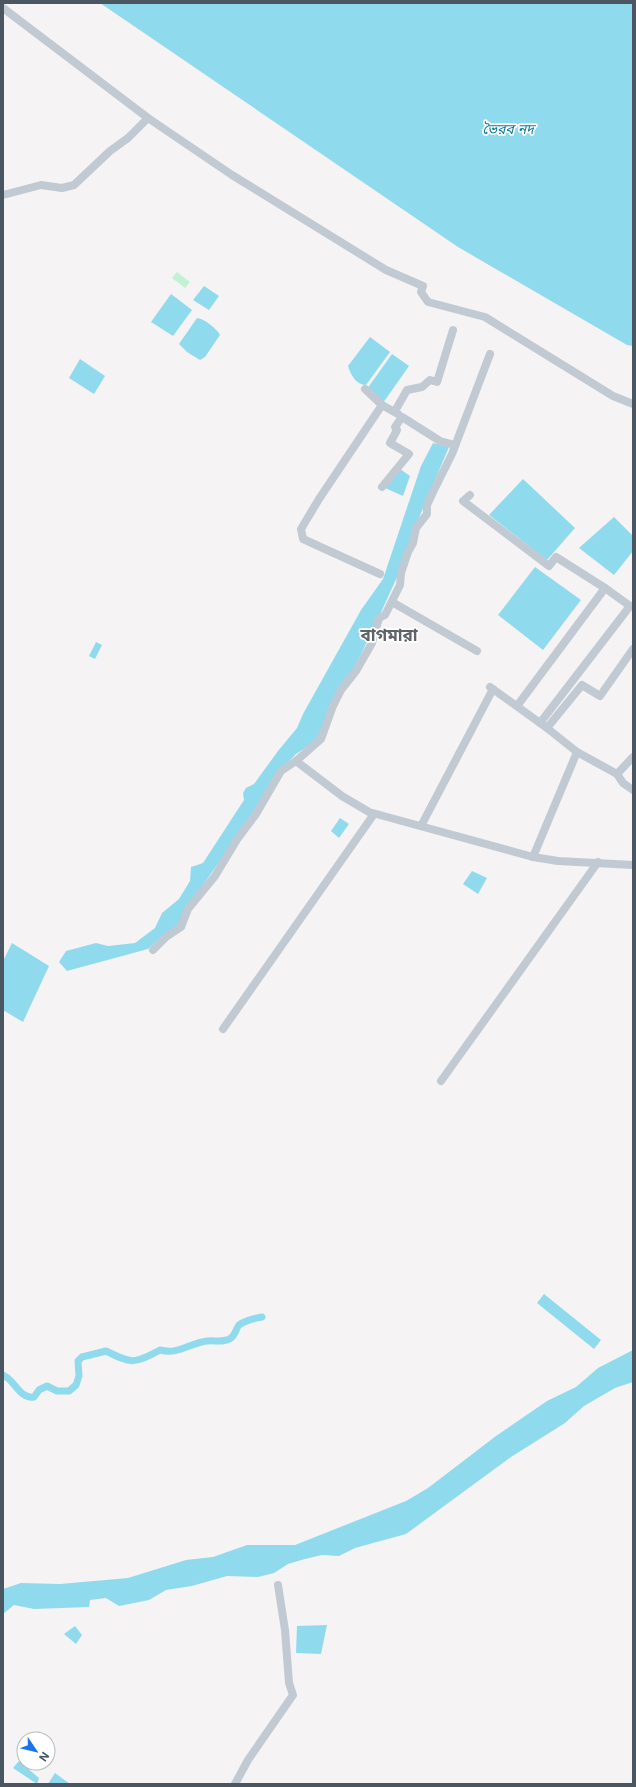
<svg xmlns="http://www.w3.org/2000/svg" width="636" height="1787" viewBox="0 0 636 1787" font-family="Inter,'Noto Sans Bengali',sans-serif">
<rect width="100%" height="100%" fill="#f5f3f3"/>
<!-- green -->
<path fill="#c3f1d5" d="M177 272 190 282 185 288 172 278Z"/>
<!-- water -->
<g fill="#90daee">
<path d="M100 3H633V346L627 345 458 247Z"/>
<path d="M204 286 219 296 209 310 193 300Z"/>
<path d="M171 294 192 310 173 336 151 322Z"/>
<path d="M197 318C205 319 217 329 220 335L205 357 200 360 187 352 179 344Z"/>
<path d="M370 337 390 352 366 385C356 385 351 375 348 366Z"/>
<path d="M392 354 409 366 383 403 367 389Z"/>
<path d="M80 359 105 376 94 394 69 378Z"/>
<path d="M433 443 449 447 421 513 398 575 372 632 324 728 313 743 296 754 276 775 242 830 188 906 179 925 162 936 148 949 67 971 59 962 66 951 96 943 108 946 135 943 155 928 162 913 179 899 190 881 191 867 203 863 244 800 243 793 246 788 254 784 278 751 297 728 303 714 361 610 383 579 421 466Z"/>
<path d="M400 469 410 476 403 496 385 488Z"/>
<path d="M523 479 575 528 547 560 489 515Z"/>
<path d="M614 517 633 536V551L614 575 579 548Z"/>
<path d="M535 567 581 600 543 650 498 615Z"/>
<path d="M96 642 102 645 95 659 89 656Z"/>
<path d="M340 818 349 824 339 838 331 831Z"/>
<path d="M472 871 487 878 478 894 463 884Z"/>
<path d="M12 943 49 966 23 1022 3 1010V961Z"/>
<path d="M544 1294 601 1340 594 1349 537 1303Z"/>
<path d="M633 1350V1382L615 1388 584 1406 565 1423 511 1457 406 1534 355 1548 339 1556 322 1555 305 1559 288 1564 274 1573 258 1577 227 1576 192 1586 166 1590 149 1600 119 1606 106 1598 90 1600 89 1607 34 1609 14 1605 3 1614V1589L21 1583 60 1584 128 1578 186 1560 213 1557 247 1545H295L406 1501 428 1488 496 1436 547 1401 576 1387 598 1368Z"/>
<path d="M327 1625 321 1654 296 1653 297 1626Z"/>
<path d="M75 1626 82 1635 76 1644 64 1634Z"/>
<path d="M19 1761 39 1778 37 1784 13 1768Z"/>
<path d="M55 1773 70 1784H48Z"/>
</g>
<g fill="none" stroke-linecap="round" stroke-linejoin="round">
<!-- canal -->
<path stroke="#90daee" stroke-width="7" d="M3 1375C15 1380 19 1399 34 1397L39 1390 47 1386 57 1391H69L76 1385 79 1376 78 1361 82 1357 106 1351C132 1364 134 1364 160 1350 179 1355 189 1343 207 1341 214 1340 225 1343 231 1338 235 1335 236 1329 239 1325 245 1321 256 1318 262 1317"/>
<!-- minor -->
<g stroke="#c1cad2" stroke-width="8">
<path d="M3 8 148 118 232 175 386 270 423 286 421 292 428 302 485 317 613 396 633 404"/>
<path d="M3 195 41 185 62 188 74 185 110 151 128 138 148 118"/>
<path d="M365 389 382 405 398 414"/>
<path d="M395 411 407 390 422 387 430 380 437 382 453 330"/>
<path d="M382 487 409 454 390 443 397 430 395 427 402 417 440 441 455 445"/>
<path d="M470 495 463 501 549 566 556 557 605 588"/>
<path d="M380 574 303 539 301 529 319 499 382 405"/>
<path d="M392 602 477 651"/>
<path d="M490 687 547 728 577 752 617 774 623 783 633 790"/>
<path d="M517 706 605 588 630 606 540 723"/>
<path d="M547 728 582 685 600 696 633 649"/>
<path d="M296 761 342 796 369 812 533 857 577 752"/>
<path d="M617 774 633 757"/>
<path d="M421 826 493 689"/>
<path d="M533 857 558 861 633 865"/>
<path d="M153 950 166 937 181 927 188 909 215 876 238 838 256 814 281 771 296 761 321 739 333 706 341 690 356 671 372 643 379 618 385 615 400 585 401 573 408 552 413 543 416 528 427 514V505L433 492 452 454 490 354"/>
<path d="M223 1029 374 814"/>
<path d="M441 1081 598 862"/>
<path d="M235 1784 248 1760 293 1695 289 1683 285 1630 278 1585"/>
</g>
</g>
<g text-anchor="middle" stroke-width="3.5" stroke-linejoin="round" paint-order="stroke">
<!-- water labels -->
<g font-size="14" font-style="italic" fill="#0c7c9b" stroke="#fff">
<text x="508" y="134">ভৈরব নদ</text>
</g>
<!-- district labels -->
<g font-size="17" font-weight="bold" fill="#5f6368" stroke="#fff">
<text x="389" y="641">বাগমারা</text>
</g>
</g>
<!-- border -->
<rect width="636" height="1787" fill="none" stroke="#4a5661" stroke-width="8"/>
<!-- north arrow -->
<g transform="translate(36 1751) rotate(125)"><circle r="19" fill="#ffffff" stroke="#b7bbc0"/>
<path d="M0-3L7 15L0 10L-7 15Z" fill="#1a73e8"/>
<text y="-6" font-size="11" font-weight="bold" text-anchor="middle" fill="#4a5661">N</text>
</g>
</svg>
